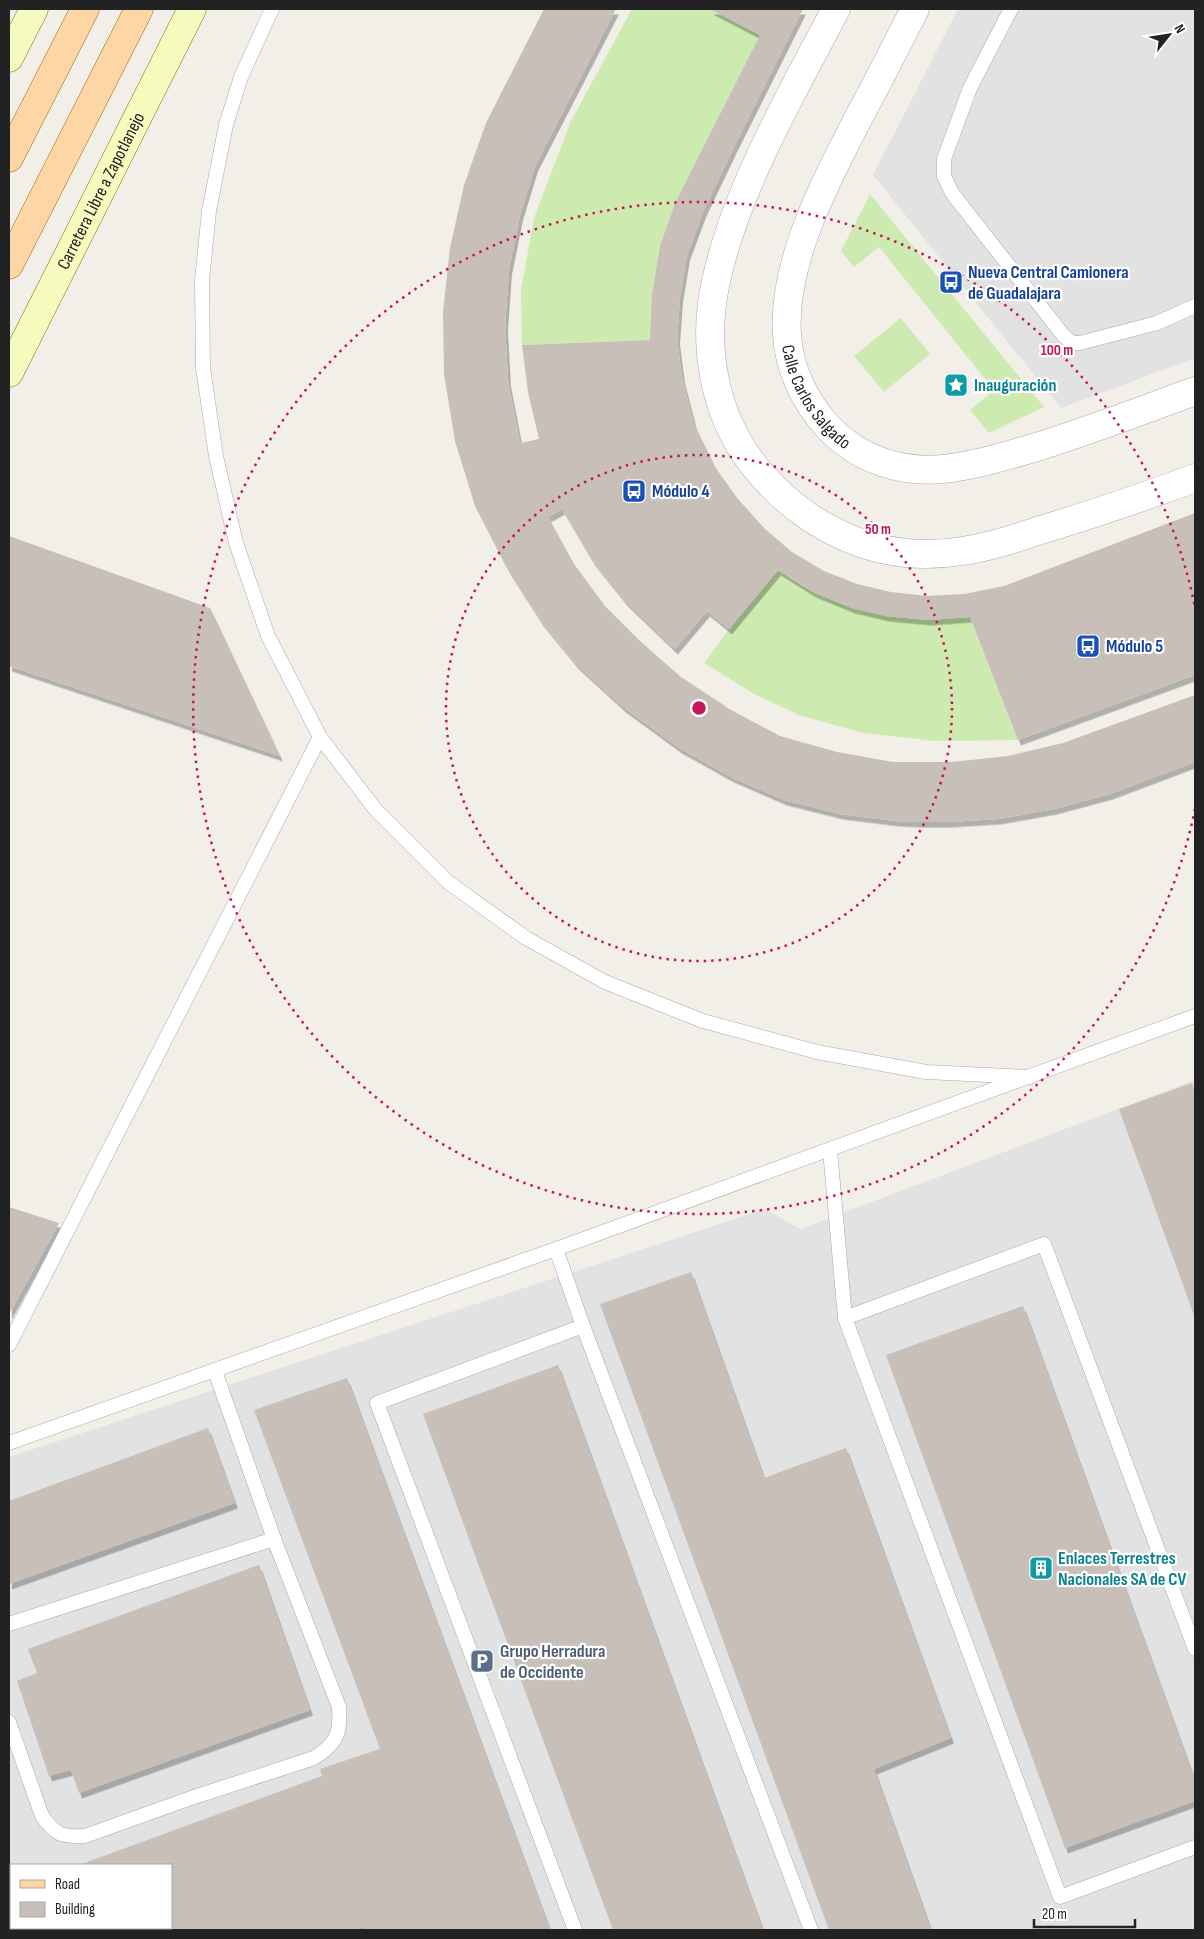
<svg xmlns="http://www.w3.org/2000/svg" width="1204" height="1939" viewBox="0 0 1204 1939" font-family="'Sofia Sans Condensed',sans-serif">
<defs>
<filter id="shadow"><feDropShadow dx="3" dy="5.5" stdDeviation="0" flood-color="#0004"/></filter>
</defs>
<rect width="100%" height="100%" fill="#f2efe9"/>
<!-- grass -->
<g fill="#cdebb0">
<path d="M632 9H710L760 35 676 201 650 340 522 345 521 290 534 218 571 121Z"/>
<path d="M870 194 1044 407 989 433 970 410 994 390 879 247 854 267 841 251Z"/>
<path d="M901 318 930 354 884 392 854 356Z"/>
<path d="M778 570C789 578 801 586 814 592 867 617 913 620 970 617L1018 740 935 741 863 733 799 715 754 694 704 663 729 629Z"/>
</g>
<!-- parking -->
<g fill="#e2e2e2" fill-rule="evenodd">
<path d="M958 9H1195V358L1061 408 873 175Z"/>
<path d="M1195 1080V1930H9V1457L765 1209 800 1229ZM11 1865H171V1928H11Z"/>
</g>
<!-- building -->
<g fill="#c7bfb8" filter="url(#shadow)">
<path d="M544 9H616L535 166 520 215 509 269 505 325 508 381 520 443 539 439 528 392 522 345 650 340 652 295 660 246 676 201 760 35 710 9H803L733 149 703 212 687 255 680 297 677 339 682 378 694 424 715 467 738 499 765 529 792 552 824 571 857 584 891 592 927 596 964 594 1004 586 1195 513V675L1018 740 970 617 928 620 886 616 852 608 813 592 778 570 729 629 707 611 675 649 625 601 592 560 562 509 548 517 574 564 605 606 640 641 681 677 731 710 780 736 837 752 893 762H952L1008 756 1063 743 1195 695V762L1110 794 1054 809 998 819 948 822H918L896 821 840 814 784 800 731 777 679 748 623 707 576 664 540 620 508 570 475 506 455 441 444 374 443 312 450 248 464 185 486 123Z"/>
<path d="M9 536 210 608 280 756 9 666Z"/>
<path d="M1192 1083 1195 1094V1318L1119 1109Z"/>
<path d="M9 1207 59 1223 9 1314Z"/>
<path d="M691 1272 764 1478 846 1448 951 1738 874 1769 931 1930H829L600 1304Z"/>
<path d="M1023 1306 1195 1781V1801L1065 1848 886 1355Z"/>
<path d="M558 1365 763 1930H613L423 1414Z"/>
<path d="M347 1378 550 1930H365L364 1927 356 1930H9V1867L11 1866V1928H171V1865H79L322 1776 320 1769 380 1749 254 1410Z"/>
<path d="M208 1428 235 1503 9 1584V1501Z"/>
<path d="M259 1565 310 1710 79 1793 71 1770 49 1776 17 1681 37 1673 28 1649Z"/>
</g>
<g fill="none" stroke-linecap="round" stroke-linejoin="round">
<!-- service casing -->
<g stroke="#a9a9a9" stroke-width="15">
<g id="service">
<path d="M272 9 241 77 226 125 209 211 202 281 203 368 216 456 236 543 268 636 320 737 375 809 448 882 526 938 605 982 703 1021 817 1052 926 1072 1030 1077"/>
<path d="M1011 9 970 88 944 159V176L952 193 1063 335 1072 343H1080L1157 323 1195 306"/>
<path d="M830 1150 845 1318"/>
<path d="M556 1249 583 1326"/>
<path d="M9 1345 320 737"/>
<path d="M9 1443 556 1249 1195 1016"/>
<path d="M9 1624 274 1539"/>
<path d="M1195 1649 1044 1244 845 1318 1060 1897 1195 1847"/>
<path d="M9 1722 42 1816C56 1835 61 1837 85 1836L191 1798 314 1758C337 1743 341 1734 339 1707L274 1539 215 1371"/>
<path d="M575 1930 377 1403 583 1326 811 1930"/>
</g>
</g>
<!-- tertiary casing -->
<g stroke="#a9a9a9" stroke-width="29">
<g id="tertiary">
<path d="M836 9C792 93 736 189 716 281 702 343 713 412 752 463 803 528 878 565 962 551 991 547 1019 537 1047 528 1097 513 1146 496 1195 478"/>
<path id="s1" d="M915 9C897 44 879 80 860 115 827 179 782 261 787 335 789 369 805 402 828 427 858 459 899 473 943 469 973 466 1002 457 1030 449 1086 432 1140 411 1195 391"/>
</g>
</g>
<!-- secondary casing -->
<g stroke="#707d05" stroke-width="29">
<g id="secondary">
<path d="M9 58 34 9"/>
<path id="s2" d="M9 373 192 9"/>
</g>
</g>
<!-- primary casing -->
<g stroke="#a06b00" stroke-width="29">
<g id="primary">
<path d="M9 158 85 9"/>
<path d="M9 265 139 9"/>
</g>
</g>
<!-- service -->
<use href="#service" stroke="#fff" stroke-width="14"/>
<!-- tertiary -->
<use href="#tertiary" stroke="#fff" stroke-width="28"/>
<!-- secondary -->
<use href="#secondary" stroke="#f7fabf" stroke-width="28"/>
<!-- primary -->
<use href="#primary" stroke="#fcd6a4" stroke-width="28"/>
</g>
<!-- distance rings -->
<g fill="none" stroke="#c2185b" stroke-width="2.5" stroke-dasharray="2.5 5">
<circle cx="699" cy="708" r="253"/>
<path d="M1195 809A506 506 0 1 1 1195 607"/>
</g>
<!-- icons -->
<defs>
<g id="bus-square" transform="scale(1.25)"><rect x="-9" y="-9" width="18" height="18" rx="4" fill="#1a4fb4" stroke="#fff"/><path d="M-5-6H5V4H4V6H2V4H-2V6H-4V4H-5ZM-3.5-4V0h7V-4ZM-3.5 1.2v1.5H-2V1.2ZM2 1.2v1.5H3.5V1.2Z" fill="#fff"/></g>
<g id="sight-square" transform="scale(1.25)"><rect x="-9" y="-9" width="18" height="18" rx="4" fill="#0f9aa8" stroke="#fff"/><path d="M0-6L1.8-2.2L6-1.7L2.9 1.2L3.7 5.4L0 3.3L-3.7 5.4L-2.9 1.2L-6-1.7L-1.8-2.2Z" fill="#fff"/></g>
<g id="building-square" transform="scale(1.25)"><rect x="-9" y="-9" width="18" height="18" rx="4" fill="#0f9aa8" stroke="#fff"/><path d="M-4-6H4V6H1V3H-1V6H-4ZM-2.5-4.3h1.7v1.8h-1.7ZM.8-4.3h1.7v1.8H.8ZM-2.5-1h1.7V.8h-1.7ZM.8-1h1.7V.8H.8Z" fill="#fff"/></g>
<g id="parking-square" transform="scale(1.25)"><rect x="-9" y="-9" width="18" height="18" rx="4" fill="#5c6f8a" stroke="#fff"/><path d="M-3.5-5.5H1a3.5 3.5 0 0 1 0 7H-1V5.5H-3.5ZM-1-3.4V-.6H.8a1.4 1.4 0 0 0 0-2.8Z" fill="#fff"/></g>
</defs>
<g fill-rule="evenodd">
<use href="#bus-square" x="951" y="282"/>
<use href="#sight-square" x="956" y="385"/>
<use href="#bus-square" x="634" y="491"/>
<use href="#bus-square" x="1088" y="646"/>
<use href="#building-square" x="1041" y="1568"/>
<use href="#parking-square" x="482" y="1661"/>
</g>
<g text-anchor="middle" stroke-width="4.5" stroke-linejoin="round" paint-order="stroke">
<!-- street labels -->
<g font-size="18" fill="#222" stroke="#fff">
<text dy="6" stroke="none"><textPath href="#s2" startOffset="204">Carretera Libre a Zapotlanejo</textPath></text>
<text dy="6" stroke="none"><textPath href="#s1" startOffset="424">Calle Carlos Salgado</textPath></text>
</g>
<!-- transit labels -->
<g font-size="18" font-weight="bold" fill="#164399" stroke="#fff" text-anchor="start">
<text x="968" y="278">Nueva Central Camionera<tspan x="968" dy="21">de Guadalajara</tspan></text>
<text x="652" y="497">Módulo 4</text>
<text x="1106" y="652">Módulo 5</text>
</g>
<!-- culture labels -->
<g font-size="18" font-weight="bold" fill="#0d838f" stroke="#fff" text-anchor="start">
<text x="974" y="391">Inauguración</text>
<text x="1058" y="1564">Enlaces Terrestres<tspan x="1058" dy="21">Nacionales SA de CV</tspan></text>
</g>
<!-- service labels -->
<g font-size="18" font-weight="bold" fill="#4e5e75" stroke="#fff" text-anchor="start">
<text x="500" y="1657">Grupo Herradura<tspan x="500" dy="21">de Occidente</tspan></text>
</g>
</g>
<circle cx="699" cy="708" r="8" fill="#c2185b" stroke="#fff" stroke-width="2.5"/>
<g font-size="15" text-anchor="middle" font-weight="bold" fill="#c2185b" stroke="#fff" stroke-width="4.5" stroke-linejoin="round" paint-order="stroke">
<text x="1057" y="355">100 m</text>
<text x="878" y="534">50 m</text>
</g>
<!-- border -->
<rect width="1204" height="1939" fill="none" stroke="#222222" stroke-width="20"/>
<!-- legend -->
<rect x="10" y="1864" width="162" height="65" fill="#ffffff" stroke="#a7a7a7"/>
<rect x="20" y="1880" width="25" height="8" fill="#fcd6a4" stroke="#a7a7a7"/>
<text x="55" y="1889" font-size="15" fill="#222222">Road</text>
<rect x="20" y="1902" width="25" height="15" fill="#c7bfb8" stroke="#a7a7a7"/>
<text x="55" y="1914" font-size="15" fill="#222222">Building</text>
<!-- north arrow -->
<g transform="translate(1169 35) rotate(60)" stroke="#ffffff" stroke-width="4" paint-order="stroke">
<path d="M0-4L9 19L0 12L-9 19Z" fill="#222222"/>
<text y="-8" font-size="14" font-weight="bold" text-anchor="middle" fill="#222222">N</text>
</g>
<!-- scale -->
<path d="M1034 1919v8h101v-8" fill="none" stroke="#222222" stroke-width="2.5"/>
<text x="1042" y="1919" font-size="15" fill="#222222" stroke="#ffffff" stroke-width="4" paint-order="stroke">20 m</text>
</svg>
